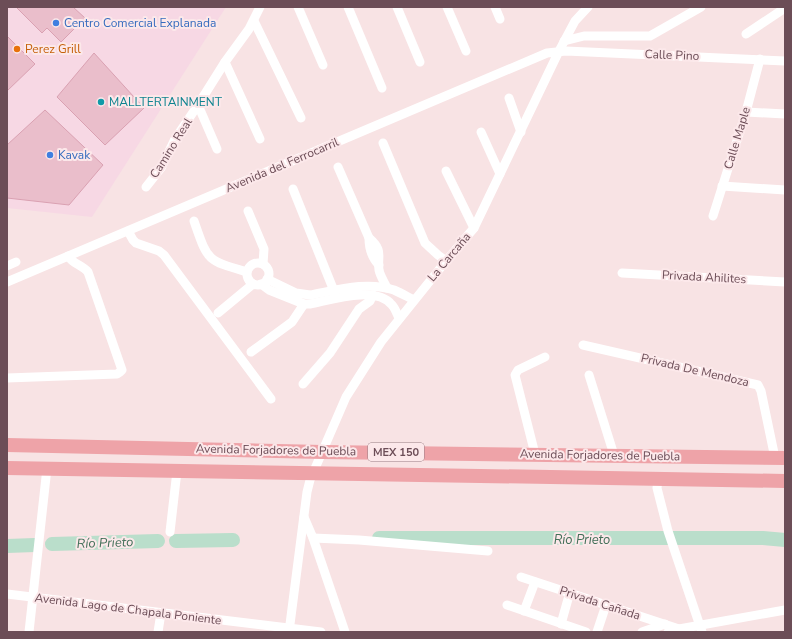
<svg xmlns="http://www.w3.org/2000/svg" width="792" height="639" viewBox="0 0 792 639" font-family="'Nunito Sans',sans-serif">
<rect width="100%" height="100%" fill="#f8e3e4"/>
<!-- commercial -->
<path fill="#f7d8e4" d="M7 7H226L92 217 7 208Z"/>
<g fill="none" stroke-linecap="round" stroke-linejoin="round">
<!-- river -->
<g stroke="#badecb" stroke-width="14">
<path d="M379 538H763L785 540"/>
<path d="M176 541 233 540"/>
<path d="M52 544 158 541"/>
<path d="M7 546 35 545"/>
</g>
</g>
<!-- building -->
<g fill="#eabecb" stroke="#daa1b2">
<path d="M16 7H73L85 18 61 42 47 28 42 33Z"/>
<path d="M7 36 35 64 7 91Z"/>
<path d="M94 53 144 108 105 145 57 97Z"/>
<path d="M45 110 103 165 69 205 7 198V145Z"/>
</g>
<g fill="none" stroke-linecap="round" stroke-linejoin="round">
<!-- street -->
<g stroke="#fff" stroke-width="9">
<path d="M298 7 323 65"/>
<path d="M348 7 382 88"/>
<path d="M397 7 420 62"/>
<path d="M447 7 466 51"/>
<path d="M495 7 500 19"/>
<path d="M254 21 301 118"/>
<path d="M746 34 785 8"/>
<path d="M564 41 584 36H650L701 7"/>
<path d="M225 62 260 139"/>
<path d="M509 98 521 132"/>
<path d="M198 105 217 149"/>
<path d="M746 112 785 114"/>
<path d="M481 132 500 174"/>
<path d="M383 143 425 243 438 255 446 261"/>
<path d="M338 167 369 238C369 248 371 257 379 265"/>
<path d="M446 171 474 228"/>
<path d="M722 186 785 190"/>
<path d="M146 187 161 168 175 139 198 105 225 62 249 29 260 7"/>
<path d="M293 189 334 291"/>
<path d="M248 211 264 249 263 264"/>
<path d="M713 216 746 112 760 59"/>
<path d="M194 221C208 261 206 260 247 272"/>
<path d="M128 231 133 240 136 243 159 251 164 255 271 399"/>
<path d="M369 238C384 251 377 255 379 270 380 276 385 283 387 288"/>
<circle cx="258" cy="274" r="11"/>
<path d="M7 266 16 262"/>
<path d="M622 273 785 282"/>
<path d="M267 279 296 293 310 295C337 290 367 281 394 290 401 293 408 297 414 300"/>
<path d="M7 282 547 53 566 51 785 61"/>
<path d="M261 284 269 290 304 304H310C331 300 376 285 392 305 395 308 397 314 399 318"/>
<path d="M218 313 253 284"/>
<path d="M583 345 758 385 761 391 775 458"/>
<path d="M251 352 292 322 304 304"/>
<path d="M589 375 614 455"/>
<path d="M7 378 117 374 120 372 122 370 88 272C82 265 73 264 68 256"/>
<path d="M303 384 330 353 359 309 370 301 373 295"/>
<path d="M535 454 515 375 518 370 545 357"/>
<path d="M658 479 657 488 668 531 702 632"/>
<path d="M304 517 313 538 345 632"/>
<path d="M170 532 177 471"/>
<path d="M313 538 359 540 488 551"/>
<path d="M521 577 679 629"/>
<path d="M7 594 321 632"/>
<path d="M507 605 586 632"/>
<path d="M524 611 535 582"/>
<path d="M561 624 568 599"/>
<path d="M29 632 47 468"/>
<path d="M158 632 161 613"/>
<path d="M289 632 307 492 310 480 346 397 381 342 446 261 474 228 559 51 575 21 588 7"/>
<path d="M597 632 604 611"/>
<path d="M642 632 665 624"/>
<path d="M668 632 679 629 785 610"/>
</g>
<!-- primary -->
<g stroke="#eea3a8" stroke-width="14">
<path d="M7 445 323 452 785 458"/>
<path d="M7 468 785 481"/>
</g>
</g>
<!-- markers -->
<g fill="#3f7fe0" stroke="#fce8ea" stroke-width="1.5">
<circle cx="56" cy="23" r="4"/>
<circle cx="50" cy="155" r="4"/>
</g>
<circle fill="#e8710a" stroke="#fce8ea" stroke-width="1.5" cx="17" cy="49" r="4"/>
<circle fill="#0f9aa8" stroke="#fce8ea" stroke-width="1.5" cx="101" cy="102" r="4"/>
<g text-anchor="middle" stroke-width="4" stroke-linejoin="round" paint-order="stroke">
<!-- shield labels -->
<rect fill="#fce8ea" stroke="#977c83" stroke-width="1" x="368" y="443" width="56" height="18" rx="3"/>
<g font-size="11" font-weight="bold" fill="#6c4d57">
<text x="396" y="456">MEX 150</text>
</g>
<!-- shop labels -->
<g font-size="12" fill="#366cbe" stroke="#fce8ea" text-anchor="start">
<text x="64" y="27">Centro Comercial Explanada</text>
<text x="58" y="159">Kavak</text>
</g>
<!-- food labels -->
<g font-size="12" fill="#c56008" stroke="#fce8ea" text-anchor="start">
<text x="25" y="53">Perez Grill</text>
</g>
<!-- street labels -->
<g font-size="12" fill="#6c4d57" stroke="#fce8ea">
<text transform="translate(672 55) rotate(2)" y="4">Calle Pino</text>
<text transform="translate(737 138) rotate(-73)" y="4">Calle Maple</text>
<text transform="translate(171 148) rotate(-58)" y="4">Camino Real</text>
<text transform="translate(282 165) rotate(-23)" y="4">Avenida del Ferrocarril</text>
<text transform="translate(449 257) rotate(-50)" y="4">La Carcaña</text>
<text transform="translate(704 277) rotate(3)" y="4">Privada Ahilites</text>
<text transform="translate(695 370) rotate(13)" y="4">Privada De Mendoza</text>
<text transform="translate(276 450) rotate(1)" y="4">Avenida Forjadores de Puebla</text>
<text transform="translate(600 455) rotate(1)" y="4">Avenida Forjadores de Puebla</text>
<text transform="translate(600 603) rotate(18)" y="4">Privada Cañada</text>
<text transform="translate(128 609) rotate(7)" y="4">Avenida Lago de Chapala Poniente</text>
</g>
<!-- culture labels -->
<g font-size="12" fill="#0d838f" stroke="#fce8ea" text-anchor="start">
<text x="109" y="106">MALLTERTAINMENT</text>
</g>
<!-- water labels -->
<g font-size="13" font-style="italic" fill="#437059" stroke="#fce8ea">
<text x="582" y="544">Río Prieto</text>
<text transform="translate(105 542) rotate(-2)" y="5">Río Prieto</text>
</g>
</g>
<!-- border -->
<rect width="792" height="639" fill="none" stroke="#6c4d57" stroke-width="16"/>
</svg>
